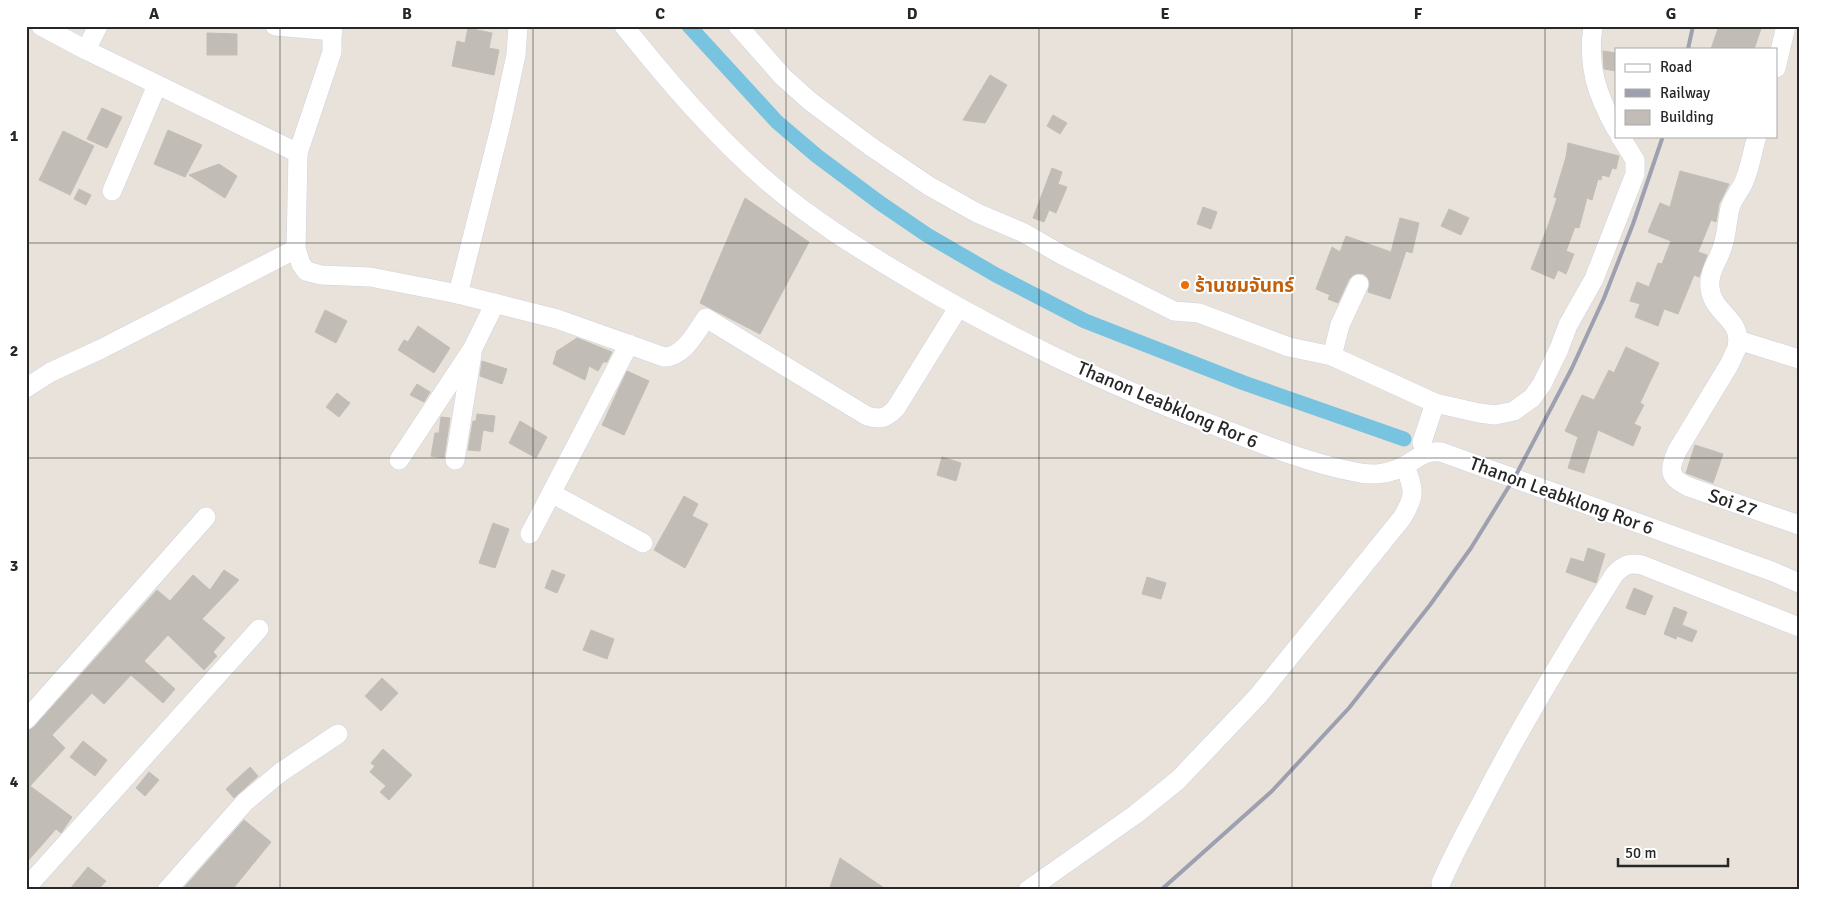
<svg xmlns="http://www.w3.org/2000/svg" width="1825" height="916" viewBox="0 0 1825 916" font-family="Signika,'Noto Sans Thai',sans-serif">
<rect width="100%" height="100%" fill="#e8e2da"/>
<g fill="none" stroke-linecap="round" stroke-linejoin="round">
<!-- canal -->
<path stroke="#78c3e0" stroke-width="15" d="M689 26 777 122 817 156 880 203 927 235 996 275 1085 321 1244 383 1404 439"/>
</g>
<!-- building -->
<g fill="#c1bcb6" stroke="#c3beb5">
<path d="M1719 26H1762L1754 49H1711Z"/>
<path d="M468 28 492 33 489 48 499 50 494 75 452 66 457 41 465 43Z"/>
<path d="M207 33 237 34V55H207Z"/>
<path d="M1603 51 1616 53V71L1604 69Z"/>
<path d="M990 75 1007 85 985 123 963 120Z"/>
<path d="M102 108 122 117 107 148 87 139Z"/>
<path d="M1053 115 1067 123 1060 134 1047 126Z"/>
<path d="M168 130 202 145 185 177 154 164Z"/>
<path d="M63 131 94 146 70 195 39 180Z"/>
<path d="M1568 143 1619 156 1616 169 1612 168 1609 177 1602 175 1601 180 1598 179 1592 200 1587 198 1579 228 1575 227 1566 251 1574 254 1566 274 1558 270 1554 279 1531 269 1549 223 1557 198 1554 197 1566 157Z"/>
<path d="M219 164 237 176 225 198 189 175Z"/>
<path d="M1052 168 1062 172 1058 184 1067 187 1056 213 1049 210 1044 222 1033 218Z"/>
<path d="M1680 171 1729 184 1719 204 1716 222 1711 220 1698 252 1707 255 1699 277 1694 275 1678 314 1664 309 1658 326 1635 317 1640 304 1630 301 1637 282 1649 287 1658 263 1662 264 1671 241 1648 232 1660 203 1670 207Z"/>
<path d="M79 189 91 195 86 205 74 199Z"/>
<path d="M745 198 809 242 760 334 700 303Z"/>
<path d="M1203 207 1217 212 1211 229 1197 224Z"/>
<path d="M1449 209 1469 218 1461 235 1441 226Z"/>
<path d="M1400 218 1419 223 1412 253 1406 251 1390 299 1368 292 1370 283 1368 278 1364 274 1358 273 1353 275 1349 279 1338 303 1328 299 1330 295 1316 289 1332 247 1340 252 1346 236 1391 252Z"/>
<path d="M325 310 347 321 336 343 315 332Z"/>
<path d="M418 326 450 348 434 373 398 350 404 340 408 342Z"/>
<path d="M577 338 612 352 607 362H603L598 371 589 366 585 380 553 364 557 351Z"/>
<path d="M1626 347 1659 363 1640 403 1644 405 1634 424 1641 427 1633 446 1598 430 1584 473 1568 468 1578 437 1565 431 1582 395 1594 400 1609 370 1614 373Z"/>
<path d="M482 361 507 369 502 384 480 376Z"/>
<path d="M627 371 649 381 624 435 602 425Z"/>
<path d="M417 384 430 392 424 402 410 395Z"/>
<path d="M337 393 350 403 339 417 326 407Z"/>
<path d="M477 414 495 416 493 432 483 430 480 451 468 450 473 421H476Z"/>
<path d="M441 417 450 418 444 458 431 456 435 433H439Z"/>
<path d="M520 421 547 437 536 458 509 443Z"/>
<path d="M1695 445 1723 454 1713 483 1686 473Z"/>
<path d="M942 457 961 463 956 481 937 475Z"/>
<path d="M684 496 698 504 692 516 708 524 685 568 654 550Z"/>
<path d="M493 523 509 529 495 568 479 563Z"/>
<path d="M1588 548 1605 554 1596 583 1566 572 1571 558 1584 562Z"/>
<path d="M224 570 239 580 202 619 225 638 213 652 217 656 204 670 168 635 144 661 175 689 163 703 131 675 104 704 92 693 52 735 65 748 30 786 72 817 61 833 56 829 26 863V731L34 727 157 590 170 601 193 575 210 590Z"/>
<path d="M552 570 565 575 557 593 545 588Z"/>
<path d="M1147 577 1166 583 1161 599 1142 594Z"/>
<path d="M1634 588 1653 596 1645 615 1626 608Z"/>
<path d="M1674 607 1687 612 1682 625 1697 631 1692 642 1677 636 1676 639 1664 634Z"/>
<path d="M591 630 614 639 607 659 583 650Z"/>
<path d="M382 678 398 693 381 711 365 696Z"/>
<path d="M83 741 107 760 95 776 70 757Z"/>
<path d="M383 749 412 775 389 800 380 792 386 786 370 772 375 766 371 763Z"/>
<path d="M250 767 258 776 234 798 226 789Z"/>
<path d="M149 772 159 780 145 796 136 788Z"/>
<path d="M244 820 271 842 232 890H182Z"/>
<path d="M840 858 887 890H829Z"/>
<path d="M88 867 106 881 98 890H69Z"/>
</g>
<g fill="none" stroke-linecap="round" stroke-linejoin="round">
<!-- minor casing -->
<g stroke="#d0d3df" stroke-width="20">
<g id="minor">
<path d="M41 26 86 50 298 153"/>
<path d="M275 26 333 31"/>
<path d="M332 26V52L298 153 296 249 301 264 306 271 321 275 370 277 458 294 557 319 664 357C684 357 696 332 706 318L867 416C880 420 887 418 896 408L958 308"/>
<path d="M624 26C668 81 715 136 768 182 811 219 859 249 908 278 997 331 1093 378 1190 416 1243 436 1299 461 1355 472 1372 476 1391 474 1406 465 1418 458 1426 450 1441 452L1774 572 1799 583"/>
<path d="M738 26 783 77 811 102 870 146 929 186 977 213 1024 233 1062 255 1174 311 1199 313 1289 347 1332 356 1435 403 1479 413 1495 415 1514 411 1532 398 1542 384 1559 349 1568 325 1594 279 1635 174V160L1620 136"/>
<path d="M1593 26C1587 66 1597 95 1616 129"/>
<path d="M86 50 98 26"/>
<path d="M1776 68 1786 26"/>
<path d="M1757 136C1752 152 1750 170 1743 184 1739 192 1733 198 1730 208 1727 220 1727 233 1723 245 1719 261 1708 271 1710 288 1712 311 1738 318 1738 340L1799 359"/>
<path d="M112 191 157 85"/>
<path d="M458 294 501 124 516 55 518 26"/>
<path d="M1738 340 1737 348 1729 365 1677 451C1668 471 1669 478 1689 487L1799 525"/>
<path d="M1332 356 1340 325 1359 284"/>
<path d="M26 388 51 372 101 349 296 249"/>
<path d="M1425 453 1422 442 1435 403"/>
<path d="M399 460 473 348 495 303"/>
<path d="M455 460 472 354"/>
<path d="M553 494 643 543"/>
<path d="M530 534 629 344"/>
<path d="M26 720 206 517"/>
<path d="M1441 883C1455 850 1473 819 1489 788 1527 715 1570 645 1614 575 1623 565 1630 562 1642 565L1799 627"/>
<path d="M26 888 259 629"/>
<path d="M167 890 245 802 281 772 338 734"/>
<path d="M1028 890 1136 814 1178 780 1258 696 1402 518C1416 495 1414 490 1405 466"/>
</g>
</g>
<!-- minor -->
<use href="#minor" stroke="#fff" stroke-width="19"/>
<!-- rail -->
<g stroke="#9ea0b0" stroke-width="4">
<path d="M1688 49 1693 26"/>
<path d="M1161 890 1272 791 1349 708 1430 605 1471 548 1516 475 1572 368 1604 298 1633 224 1663 136"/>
</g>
</g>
<!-- grid -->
<path fill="none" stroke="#272727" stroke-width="1" stroke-opacity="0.55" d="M280 26V890M533 26V890M786 26V890M1039 26V890M1292 26V890M1545 26V890M26 243H1799M26 458H1799M26 673H1799"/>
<!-- markers -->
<circle fill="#e8710a" stroke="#fff" stroke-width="2" cx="1185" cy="285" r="5"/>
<g text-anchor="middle" stroke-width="4" stroke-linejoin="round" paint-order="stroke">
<!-- food labels -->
<g font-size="19" font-weight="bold" fill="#c56008" stroke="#fff" text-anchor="start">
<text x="1195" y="292">ร้านชมจันทร์</text>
</g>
<!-- street labels -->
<g font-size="19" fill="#272727" stroke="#fff">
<text transform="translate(1168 404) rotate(23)" y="7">Thanon Leabklong Ror 6</text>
<text transform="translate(1562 495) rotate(20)" y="7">Thanon Leabklong Ror 6</text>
<text transform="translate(1733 502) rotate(19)" y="7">Soi 27</text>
</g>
</g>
<!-- border -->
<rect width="1825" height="916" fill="none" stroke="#ffffff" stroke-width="55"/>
<!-- legend -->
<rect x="1615" y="48" width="162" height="90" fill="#ffffff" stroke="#a9a9a9"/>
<rect x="1625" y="64" width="25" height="8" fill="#ffffff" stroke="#a9a9a9"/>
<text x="1660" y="72" font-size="15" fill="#272727">Road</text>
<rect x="1625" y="89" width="25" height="8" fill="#9ea0b0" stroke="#a9a9a9"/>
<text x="1660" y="98" font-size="15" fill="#272727">Railway</text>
<rect x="1625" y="110" width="25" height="15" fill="#c1bcb6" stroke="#a9a9a9"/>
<text x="1660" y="122" font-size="15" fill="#272727">Building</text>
<!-- scale -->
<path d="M1618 858v8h110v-8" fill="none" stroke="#272727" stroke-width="2.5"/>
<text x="1625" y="858" font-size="15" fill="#272727" stroke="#ffffff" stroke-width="4" paint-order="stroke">50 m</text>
<rect x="28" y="28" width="1770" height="860" fill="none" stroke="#272727" stroke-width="2"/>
<g font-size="16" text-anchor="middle" font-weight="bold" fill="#272727">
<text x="154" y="19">A</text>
<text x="407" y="19">B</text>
<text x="660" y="19">C</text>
<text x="912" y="19">D</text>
<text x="1165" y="19">E</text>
<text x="1418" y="19">F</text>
<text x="1671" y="19">G</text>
<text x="14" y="141">1</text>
<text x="14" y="356">2</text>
<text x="14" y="571">3</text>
<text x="14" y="787">4</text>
</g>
</svg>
